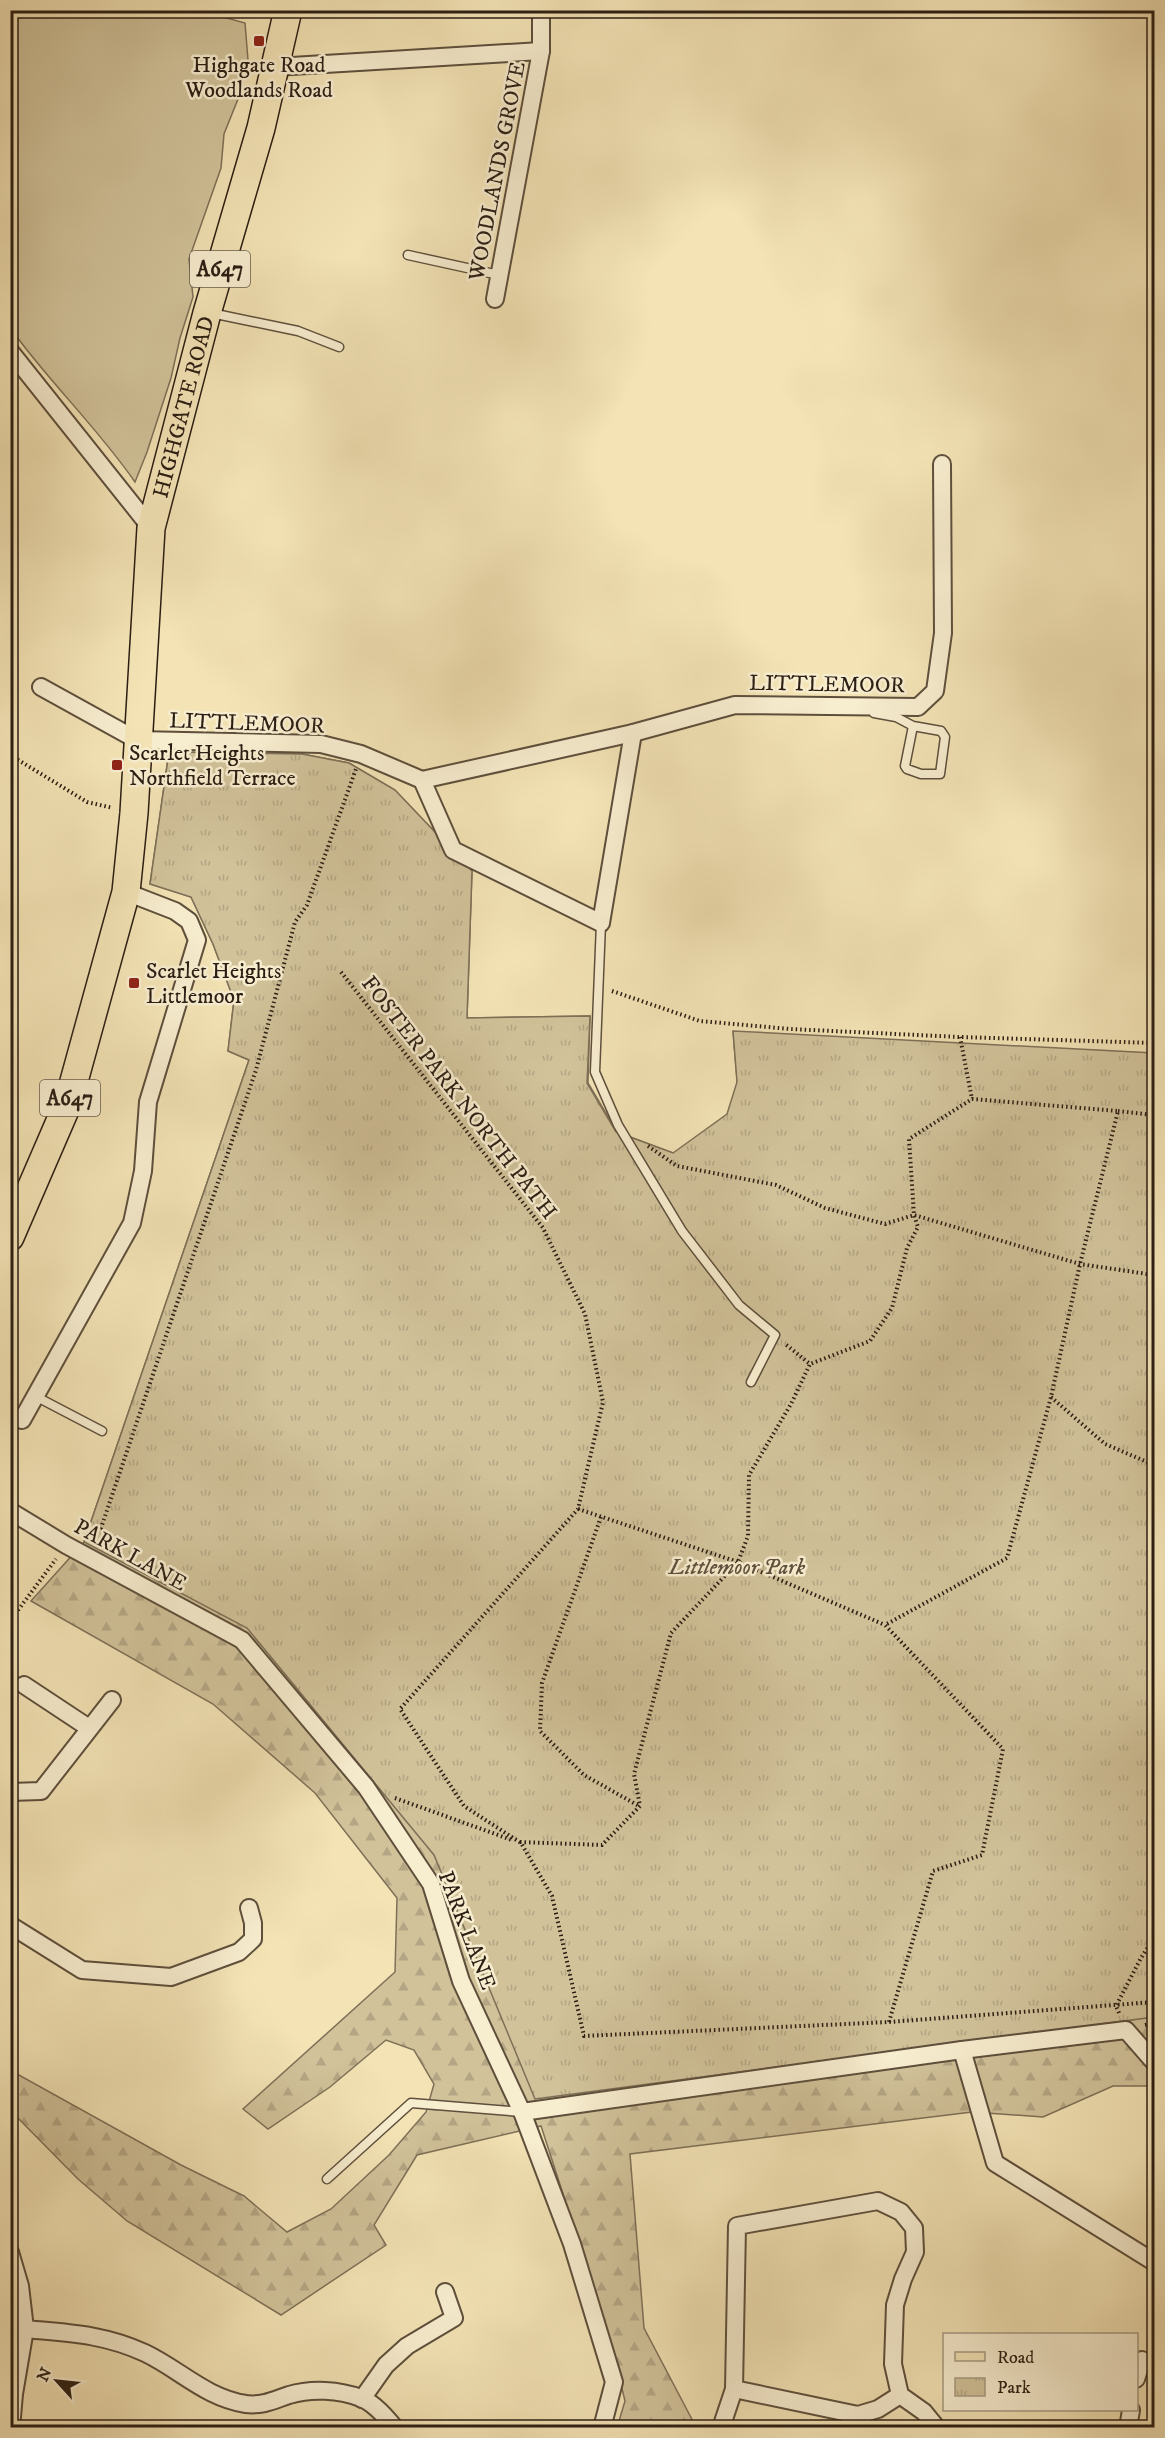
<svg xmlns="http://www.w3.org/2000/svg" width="1165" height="2438" viewBox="0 0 1165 2438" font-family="'IM FELL DW Pica',serif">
<defs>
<pattern id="forest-firs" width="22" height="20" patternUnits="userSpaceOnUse" patternTransform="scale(1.5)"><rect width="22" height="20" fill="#d1c29a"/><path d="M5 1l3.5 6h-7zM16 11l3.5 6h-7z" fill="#b4a684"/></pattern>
<pattern id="park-tufts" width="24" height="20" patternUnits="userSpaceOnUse" patternTransform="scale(1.5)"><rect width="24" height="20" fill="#d1c29a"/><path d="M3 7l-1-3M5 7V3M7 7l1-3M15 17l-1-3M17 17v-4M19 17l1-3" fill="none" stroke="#b4a684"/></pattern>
</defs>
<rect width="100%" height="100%" fill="#f3e3b5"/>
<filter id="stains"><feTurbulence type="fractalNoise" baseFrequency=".00333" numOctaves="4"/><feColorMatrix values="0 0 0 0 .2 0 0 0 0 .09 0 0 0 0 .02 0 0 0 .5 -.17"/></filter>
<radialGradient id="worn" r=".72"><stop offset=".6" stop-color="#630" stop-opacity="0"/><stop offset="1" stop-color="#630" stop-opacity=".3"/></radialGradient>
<!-- green -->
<path fill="#d1c29a" stroke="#7e7057" stroke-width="1.5" d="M10 11H147L155 13 216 15 245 23 248 60 240 94 224 134 221 168 189 259 193 297 180 338 171 378 147 452 135 482C97 427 49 382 11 329Z"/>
<!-- forest -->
<path fill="url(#forest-firs)" stroke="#7e7057" stroke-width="1.5" d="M169 752 302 754 349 763 395 790 472 871 467 1018 590 1016 588 1083 617 1132 673 1153 747 1200 733 1031 1154 1802V2086H1113L1043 2117 972 2112 630 2154 644 2328 696 2427 633 2428 619 2421 625 2401 611 2342 541 2126 417 2155 374 2225 386 2245 281 2315 127 2221 78 2179 11 2111 10 2070 181 2165 244 2196 287 2232 331 2209 389 2155 426 2112 434 2084 414 2050 386 2040 330 2087 268 2129 243 2109 395 1972 397 1898 315 1793 213 1704 31 1601 84 1542 249 1060 228 1051 234 1000 213 944 191 897 150 884Z"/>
<!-- park -->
<path fill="url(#park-tufts)" stroke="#7e7057" stroke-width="1.5" d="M169 752 302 754 349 763 395 790 472 871 467 1018 590 1016 587 1083 616 1132 673 1153 727 1114 737 1082 733 1031 1154 1053V2017L535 2099 434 1855 247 1628 84 1542 249 1060 228 1051 234 1000 213 944 191 897 150 884Z"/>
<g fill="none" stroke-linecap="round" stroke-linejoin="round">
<!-- lane casing -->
<g stroke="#5e4f3c" stroke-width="11">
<g id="lane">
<path d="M408 255 499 275"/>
<path d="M211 313 298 331 339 347"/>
<path d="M874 713 896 717 913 726 941 731 945 737 940 774H921L907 769 905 766 913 726"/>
<path d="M601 923 595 1072 618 1125 682 1231 739 1305 775 1335 751 1382"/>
<path d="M35 1396 102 1431"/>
<path d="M327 2179 411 2103 522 2112"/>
</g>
</g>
<!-- street casing -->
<g stroke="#5e4f3c" stroke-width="20">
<g id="street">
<path d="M275 67 541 51"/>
<path d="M495 299 541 51V10"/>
<path d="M10 351 151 528"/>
<path d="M41 687 137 740 321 744 361 754 422 780 453 850 601 923 633 733"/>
<path d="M422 780 633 733 735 705 918 707 935 691 943 633 942 464"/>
<path d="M22 1420 132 1223 143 1171 148 1102 197 940 189 921 175 911 126 892"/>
<path d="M10 1511 66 1545 242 1640 366 1787 431 1884 461 1981 522 2112 572 2244 614 2382 602 2428"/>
<path d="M24 1685 89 1728"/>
<path d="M10 1792 41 1791 112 1700"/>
<path d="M10 1925 82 1970 171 1977 239 1952 253 1939V1923L249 1908"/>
<path d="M962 2050 995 2163 1154 2262"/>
<path d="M522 2112 962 2050 1126 2030 1154 2062"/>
<path d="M10 2252 20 2286 25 2329 14 2394 11 2428"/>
<path d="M25 2329C69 2333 104 2334 145 2353 179 2369 206 2398 246 2404 263 2406 274 2400 289 2395 312 2388 339 2390 361 2398 374 2403 386 2417 395 2428"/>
<path d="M1136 2379 1142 2360"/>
<path d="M900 2395 878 2409 858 2415 734 2389 737 2226 878 2201 901 2212 914 2228 915 2252 903 2279 895 2305 893 2364 900 2395 924 2412 937 2428"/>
<path d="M362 2399 386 2365 407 2346 454 2318 445 2292"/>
<path d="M721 2428 734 2389"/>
<path d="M1128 2428 1131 2410"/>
</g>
</g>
<!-- primary casing -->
<g stroke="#2c1e14" stroke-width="30">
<g id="primary">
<path id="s1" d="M10 1237 68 1103 126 892 134 813 151 528 207 313 261 128 288 10"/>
</g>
</g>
<!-- path -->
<g stroke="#2c1e14" stroke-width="4" stroke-dasharray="1.5 3" stroke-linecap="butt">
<path d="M10 755 87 802 113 808"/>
<path d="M341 972 543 1228 585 1314 603 1402 578 1509 400 1709 464 1806 521 1843 552 1896 584 2036 889 2022 1154 2002"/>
<path d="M612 991 700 1021 790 1029 960 1037 1154 1043"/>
<path d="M960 1037 972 1099"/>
<path d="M1118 1111 1154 1115"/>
<path d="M648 1146 677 1166 776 1185 825 1208 885 1224 914 1215 918 1227 907 1248 892 1308 870 1341 810 1364"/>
<path d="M1051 1397 1105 1444 1154 1465"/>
<path d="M578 1509 738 1562 885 1625"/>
<path d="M601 1517 542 1683 540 1731 584 1775 639 1806"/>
<path d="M84 1536 101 1528 256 1070 295 922 307 905 356 769"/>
<path d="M10 1621 56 1559"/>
<path d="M395 1798 512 1840"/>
<path d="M520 1842 602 1845 640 1806 634 1774 671 1633 738 1562 748 1536 749 1475 791 1404 810 1364 784 1343"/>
<path d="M1119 2013 1116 2006 1141 1958 1154 1938"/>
<path d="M889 2022 933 1871 982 1855 1003 1749 885 1625 1007 1558 1051 1397 1080 1264 1118 1111 972 1099 909 1139 914 1215 1080 1264 1154 1275"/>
<path d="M1145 2025 1154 2023"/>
</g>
<!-- lane -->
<use href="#lane" stroke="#f7edcf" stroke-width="8"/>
<!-- street -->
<use href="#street" stroke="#f7edcf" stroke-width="16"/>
<!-- primary -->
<use href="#primary" stroke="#f3e3b5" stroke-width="27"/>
</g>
<!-- markers -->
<g fill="#8f2418" stroke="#f7edcf" stroke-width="2">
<rect x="253" y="35" width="12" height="12" rx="3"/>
<rect x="111" y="759" width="12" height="12" rx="3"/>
<rect x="128" y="977" width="12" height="12" rx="3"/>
</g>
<g text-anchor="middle" stroke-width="5" stroke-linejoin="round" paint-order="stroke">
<!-- shield labels -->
<g fill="#f7edcf" stroke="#695c4c" stroke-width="1.5">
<rect x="190" y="251" width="60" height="36" rx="4.5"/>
<rect x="40" y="1080" width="60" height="36" rx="4.5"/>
</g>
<g font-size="21" font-weight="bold" fill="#2c1e14">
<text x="220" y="276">A647</text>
<text x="70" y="1105">A647</text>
</g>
<!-- poi labels -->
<g font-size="22" fill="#2c1e14" stroke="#f7edcf" text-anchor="start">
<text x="259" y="72" text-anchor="middle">Highgate Road<tspan x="259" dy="25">Woodlands Road</tspan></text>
<text x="129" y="760">Scarlet Heights<tspan x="129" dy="25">Northfield Terrace</tspan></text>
<text x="146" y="978">Scarlet Heights<tspan x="146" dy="25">Littlemoor</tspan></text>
</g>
<!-- street labels -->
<g font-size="22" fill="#2c1e14" stroke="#f7edcf">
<text transform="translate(496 171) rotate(-79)" y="8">WOODLANDS GROVE</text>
<text dy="8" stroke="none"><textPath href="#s1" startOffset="855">HIGHGATE ROAD</textPath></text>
<text transform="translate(827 683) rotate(1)" y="8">LITTLEMOOR</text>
<text transform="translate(247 722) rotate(2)" y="8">LITTLEMOOR</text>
<text transform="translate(460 1097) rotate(52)" y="8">FOSTER PARK NORTH PATH</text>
<text transform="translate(131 1554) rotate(29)" y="8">PARK LANE</text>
<text transform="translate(468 1930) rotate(69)" y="8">PARK LANE</text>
</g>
<!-- park labels -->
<g font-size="22" font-style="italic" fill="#5e4f3c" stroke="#f7edcf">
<text x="737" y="1574">Littlemoor Park</text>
</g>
</g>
<!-- margin -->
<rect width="1165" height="2438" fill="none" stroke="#f3e3b5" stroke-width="36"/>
<rect x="12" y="12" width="1141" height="2414" fill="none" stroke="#2c1e14" stroke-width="3"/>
<rect x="18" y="18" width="1129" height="2402" fill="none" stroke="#2c1e14" stroke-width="1.5"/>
<!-- legend -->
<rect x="943" y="2333" width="195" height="78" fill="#f7edcf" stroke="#a69a84" stroke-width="1.5"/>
<rect x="955" y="2352" width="30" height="9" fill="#f3e3b5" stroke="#a69a84" stroke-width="1.5"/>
<text x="997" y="2363" font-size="18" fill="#2c1e14">Road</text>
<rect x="955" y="2378" width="30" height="18" fill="url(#park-tufts)" stroke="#a69a84" stroke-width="1.5"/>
<text x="997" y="2393" font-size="18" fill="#2c1e14">Park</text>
<!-- north arrow -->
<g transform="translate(57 2381) rotate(297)" stroke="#f7edcf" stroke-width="4.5" paint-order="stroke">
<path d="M0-4.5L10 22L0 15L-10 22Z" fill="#2c1e14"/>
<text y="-9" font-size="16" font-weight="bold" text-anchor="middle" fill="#2c1e14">N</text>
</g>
<rect width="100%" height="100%" filter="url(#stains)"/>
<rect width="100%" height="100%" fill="url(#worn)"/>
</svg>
